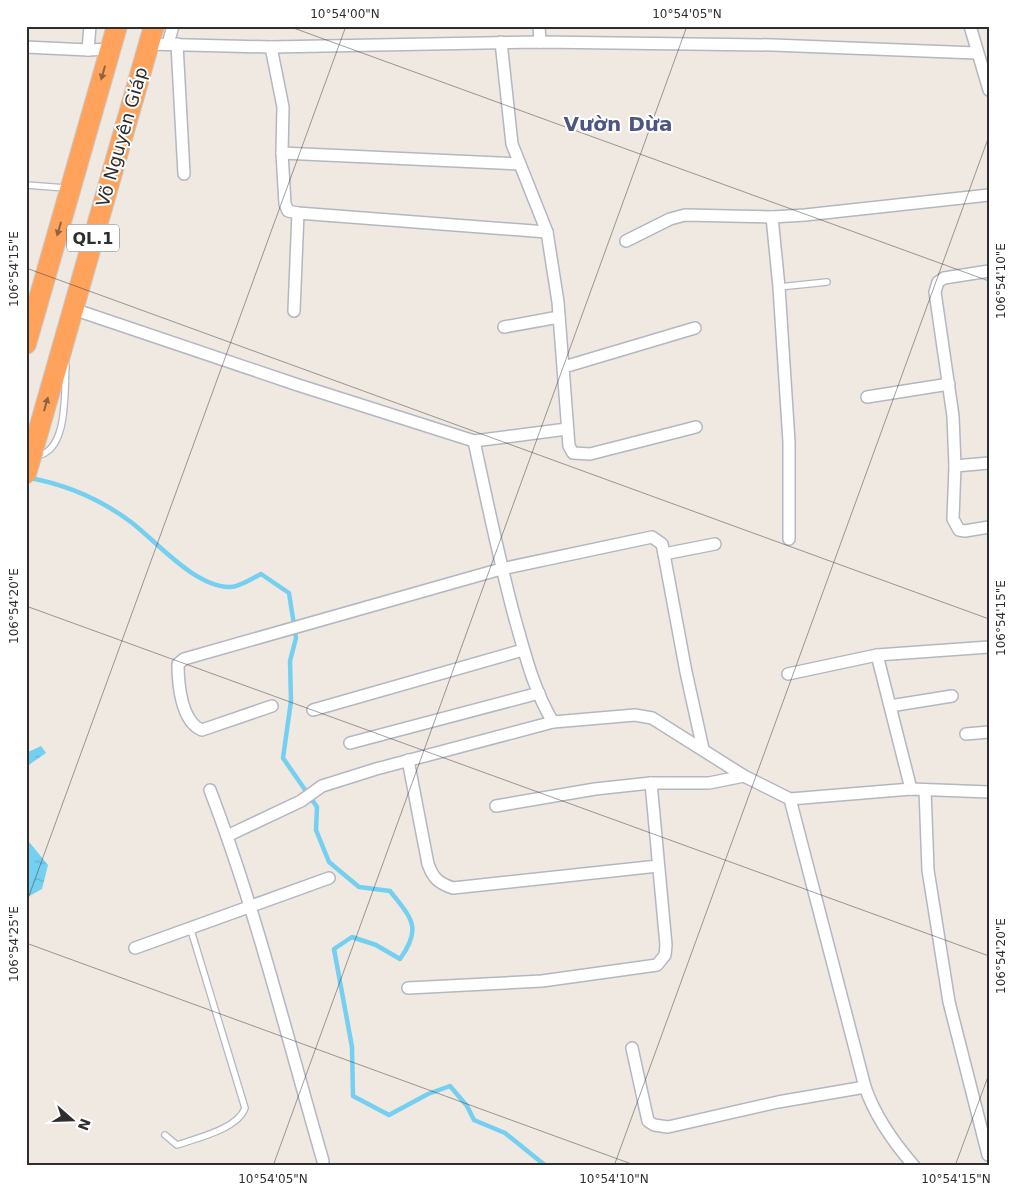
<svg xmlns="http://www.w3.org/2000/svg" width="1015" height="1192" viewBox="0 0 1015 1192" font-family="'DejaVu Sans',sans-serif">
<defs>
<pattern id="water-ripples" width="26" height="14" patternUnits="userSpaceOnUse" patternTransform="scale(1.25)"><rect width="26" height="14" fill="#75cff0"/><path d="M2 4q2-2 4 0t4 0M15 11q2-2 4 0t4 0" fill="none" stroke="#66b2ce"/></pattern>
</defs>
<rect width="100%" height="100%" fill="#efe9e1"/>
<!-- water -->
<g fill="url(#water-ripples)">
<path d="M41 746 46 753 26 767V753Z"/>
<path d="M26 841 30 843 48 865 42 889 26 898Z"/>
</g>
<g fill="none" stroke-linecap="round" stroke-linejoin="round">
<!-- stream -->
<path stroke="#75cff0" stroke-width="4.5" d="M30 478C68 485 100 499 131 522 158 543 194 586 229 587 238 588 253 578 261 574L289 593 296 638 290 661 291 701 283 758 317 807 316 830 329 862 359 887 390 891C411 918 423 927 400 959L376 945 352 937 334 949 352 1047 353 1096 389 1115 428 1094 450 1086 467 1106 474 1120 505 1133 546 1166"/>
<!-- lane casing -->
<g stroke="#b4b7c1" stroke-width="8">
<g id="lane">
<path d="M26 185 66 188"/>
<path d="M779 287 827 282"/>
<path d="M36 456C69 452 64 391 66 366"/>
<path d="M165 1135 177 1145C197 1138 238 1129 245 1108L190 927"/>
</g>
</g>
<!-- street casing -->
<g stroke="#b4b7c1" stroke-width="14">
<g id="street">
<path d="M539 26 540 42"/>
<path d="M970 26 989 90"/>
<path d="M501 42 512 144 547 232 558 302 569 446 573 453 590 454 696 427"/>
<path d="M149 44 271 47 540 42 773 45 976 53"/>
<path d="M168 44 173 26"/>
<path d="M177 44 184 174"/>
<path d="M26 47 88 50 110 49"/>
<path d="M271 47 283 107 282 153 285 204 288 211 298 213 547 232"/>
<path d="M88 50 90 26"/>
<path d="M282 153 519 164"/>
<path d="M626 241 670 219 685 215 772 217"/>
<path d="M73 309 298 385 474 441C487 501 499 560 515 619 525 654 534 691 553 722L635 715 652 718 744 776 790 799 911 789 989 792"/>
<path d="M294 311 298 213"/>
<path d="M504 327 559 317"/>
<path d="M564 367 695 328"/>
<path d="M867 397 949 384"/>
<path d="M474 441 567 429"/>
<path d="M955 466 989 463"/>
<path d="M989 527 965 531 959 530 953 519 955 466 953 416 935 292 938 282 944 278 989 271"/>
<path d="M789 539V442L779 287 772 217 805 215 989 195"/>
<path d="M877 655 911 789"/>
<path d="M788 674 877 655 989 647"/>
<path d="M272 706 202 730C181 722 178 683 178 664L184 659 501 569 652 537 662 544 664 554"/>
<path d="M890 706 952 696"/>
<path d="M313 710 523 650"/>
<path d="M966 734 989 732"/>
<path d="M350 743 539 693"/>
<path d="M703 749 686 672 664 554 715 544"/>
<path d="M408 760 428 864C433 878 438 883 453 888L658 866"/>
<path d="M210 790C256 910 287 1037 323 1161"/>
<path d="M925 790 928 870 949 1002 988 1155"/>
<path d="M790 799 865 1087C875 1116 894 1143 914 1166"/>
<path d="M496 806 595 789 651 783H709L744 776"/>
<path d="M227 836 301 801 322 786 376 769 553 722"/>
<path d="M135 948 329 878"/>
<path d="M408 988 542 981 657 965 665 955 666 945 651 783"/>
<path d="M632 1048 648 1121 654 1125 668 1127 778 1102 865 1087"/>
</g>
</g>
<!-- highway casing -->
<g stroke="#c9c9c9" stroke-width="22">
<g id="highway">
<path d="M26 344 117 26"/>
<path d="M33 450 154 26"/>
</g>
</g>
<!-- lane -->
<use href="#lane" stroke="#fff" stroke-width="5.5"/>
<!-- street -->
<use href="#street" stroke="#fff" stroke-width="11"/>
<!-- highway -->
<use href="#highway" stroke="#ffa35c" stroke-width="20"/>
<!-- highway-bridge casing -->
<g stroke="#c9c9c9" stroke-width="22" stroke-linecap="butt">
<path id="highway-bridge" d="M26 474 33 450"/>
</g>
<!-- highway-bridge -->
<use href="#highway-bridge" stroke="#ffa35c" stroke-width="20"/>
</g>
<!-- one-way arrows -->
<defs><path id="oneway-solid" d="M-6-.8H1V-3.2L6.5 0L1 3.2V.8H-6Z" transform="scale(1.25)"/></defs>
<g fill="#8c6343">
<use href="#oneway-solid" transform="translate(103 73) rotate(106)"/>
<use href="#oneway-solid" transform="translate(59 229) rotate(106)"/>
<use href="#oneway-solid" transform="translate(46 404) rotate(-74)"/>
</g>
<!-- ticks -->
<path fill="none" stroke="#2e2e2e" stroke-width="1" stroke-opacity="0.45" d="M288 26 989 281M26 268 989 619M26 606 989 956M26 904 346 26M26 943 637 1166M273 1166 687 26M614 1166 989 136M955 1166 989 1074"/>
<g text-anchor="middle" stroke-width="4" stroke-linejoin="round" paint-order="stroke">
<!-- shield labels -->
<rect fill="#fff" stroke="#6d6d6d" stroke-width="1" x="67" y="224.5" width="52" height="27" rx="4"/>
<g font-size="16" font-weight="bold" fill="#2e2e2e">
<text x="93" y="244">QL.1</text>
</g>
<!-- street labels -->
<g font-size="18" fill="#2e2e2e" stroke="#fff">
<text transform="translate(122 137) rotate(-74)" y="6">Võ Nguyên Giáp</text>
</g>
<!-- quarter labels -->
<g font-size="20" font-weight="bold" fill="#4d5680" stroke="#fff">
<text x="618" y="131">Vườn Dừa</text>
</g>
</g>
<!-- border -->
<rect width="1015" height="1192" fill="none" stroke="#ffffff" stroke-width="55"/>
<!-- north arrow -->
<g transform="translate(72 1120) rotate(110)" stroke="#ffffff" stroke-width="4" paint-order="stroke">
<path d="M0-4L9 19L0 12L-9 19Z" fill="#2e2e2e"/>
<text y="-8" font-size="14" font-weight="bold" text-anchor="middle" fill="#2e2e2e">N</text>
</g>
<rect x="28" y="28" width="960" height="1136" fill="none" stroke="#2e2e2e" stroke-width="2"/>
<g font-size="12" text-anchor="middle" fill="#2e2e2e">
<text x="345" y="18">10°54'00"N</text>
<text x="687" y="18">10°54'05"N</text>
<text transform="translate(14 269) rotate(-90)" y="4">106°54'15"E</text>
<text transform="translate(1001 281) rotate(-90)" y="4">106°54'10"E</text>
<text transform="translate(14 606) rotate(-90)" y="4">106°54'20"E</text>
<text transform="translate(1001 618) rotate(-90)" y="4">106°54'15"E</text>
<text transform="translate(14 944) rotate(-90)" y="4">106°54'25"E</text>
<text transform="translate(1001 956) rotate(-90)" y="4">106°54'20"E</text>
<text x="273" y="1183">10°54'05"N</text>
<text x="614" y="1183">10°54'10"N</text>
<text x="956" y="1183">10°54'15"N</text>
</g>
</svg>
